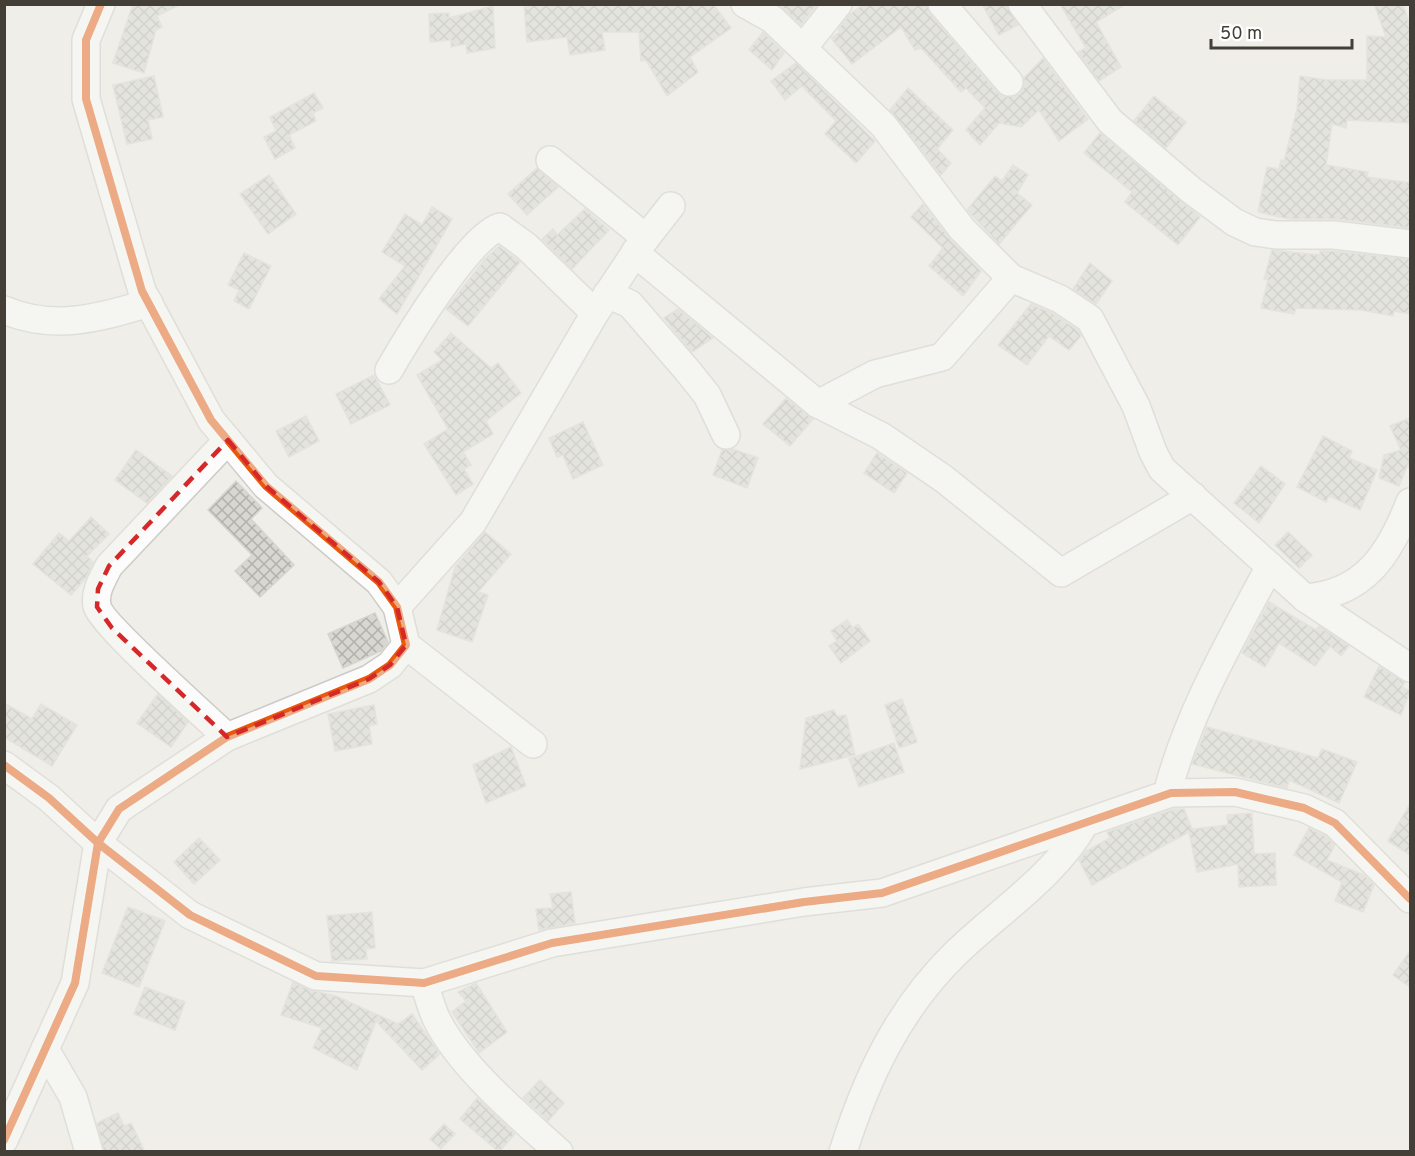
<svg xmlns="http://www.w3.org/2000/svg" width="1415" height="1156" viewBox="0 0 1415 1156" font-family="Overpass,sans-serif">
<defs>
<pattern id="building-cross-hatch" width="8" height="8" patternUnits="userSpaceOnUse" patternTransform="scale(1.5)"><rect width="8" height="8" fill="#d8d7d2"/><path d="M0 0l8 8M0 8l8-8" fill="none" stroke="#b1b0ab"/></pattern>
</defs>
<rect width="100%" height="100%" fill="#efeee9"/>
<!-- building -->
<g fill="url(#building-cross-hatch)" stroke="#d7d5cf" stroke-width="1.5">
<path d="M133 4H181L157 16 162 27 156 30 144 73 113 63Z"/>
<path d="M524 4H713L731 28 690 57 698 72 667 96 646 60 641 61 639 32H602L605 50 570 55 567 37 527 42Z"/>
<path d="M783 4H817L801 25 782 7Z"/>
<path d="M864 4H927L930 14 997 92 1004 97 1020 94 1024 87V78L1043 58 1088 119 1059 141 1039 110 1021 127 999 123 980 145 966 130 985 108 966 88 961 92 921 48 915 50 901 27 852 64 831 38 840 32 838 29 850 14Z"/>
<path d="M982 4H1006L1018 25 999 35Z"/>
<path d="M1060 4H1126L1096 22 1121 67 1099 81 1078 52 1086 48Z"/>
<path d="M1374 4H1403L1410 26V123L1347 120 1346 128 1332 124 1326 165 1368 172 1367 177 1410 183V228L1336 219H1289L1258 212 1267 167 1279 169 1281 160 1284 161 1297 109 1300 76 1327 80H1367V36L1386 37Z"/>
<path d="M493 6 495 48 467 53 466 44 451 47V40L430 42 429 14 449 13V18Z"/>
<path d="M763 32 784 53 772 70 749 50Z"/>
<path d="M796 63 875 141 856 163 825 134 836 121 802 86 785 100 771 81Z"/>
<path d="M154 76 163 117 148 120 152 139 127 144 113 85Z"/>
<path d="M908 88 953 130 937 149 951 163 941 175 890 110Z"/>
<path d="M314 93 323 108 313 113 316 121 289 135 295 148 275 159 264 137 276 131 270 117Z"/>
<path d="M1154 96 1186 122 1166 148 1134 121Z"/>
<path d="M1100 133 1200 217 1178 245 1125 202 1132 192 1084 153Z"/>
<path d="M1013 165 1028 175 1017 193 1032 205 999 244 967 210 995 176 1002 181Z"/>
<path d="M537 168 558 187 527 215 508 194Z"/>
<path d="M269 175 296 214 268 234 240 194Z"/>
<path d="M923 204 951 240 981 271 963 296 929 266 943 248 911 217Z"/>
<path d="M432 207 452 219 397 314 379 299 405 266 382 252 405 214 422 225Z"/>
<path d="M585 209 609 230 572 269 542 239 553 229 557 235Z"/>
<path d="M499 246 520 262 468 326 446 309 484 260Z"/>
<path d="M1272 250 1320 255V251H1333L1410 259V314L1394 311 1393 316 1361 310 1296 308 1294 314 1261 308 1268 280 1264 279Z"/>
<path d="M244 253 271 266 249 309 234 301 239 290 228 285Z"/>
<path d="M1090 263 1112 281 1096 304 1073 289Z"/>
<path d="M1031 304 1052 313 1078 330 1081 336 1069 350 1049 336 1027 365 998 345Z"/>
<path d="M678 309 713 338 692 352 664 318Z"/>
<path d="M451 333 491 368 498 363 521 393 486 421 493 434 463 452 471 465 464 469 473 484 456 495 424 444 448 429 417 375 442 360 434 352Z"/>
<path d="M374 375 390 405 351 424 336 394Z"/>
<path d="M786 398 813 419 790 446 763 424Z"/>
<path d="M306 416 319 441 289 457 276 431Z"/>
<path d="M1410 418V469L1408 464 1399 486 1379 478 1384 455 1401 450 1390 426Z"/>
<path d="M583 422 603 465 573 479 563 455 557 457 549 438Z"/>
<path d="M1323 436 1352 451 1349 458 1377 470 1360 510 1329 496 1326 502 1297 487Z"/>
<path d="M733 449 758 458 747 488 713 475 722 450Z"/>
<path d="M136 450 172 476 147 503 115 480Z"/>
<path d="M877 453 907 473 894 493 864 473Z"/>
<path d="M1261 466 1285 484 1259 523 1234 503Z"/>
<path d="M236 481 262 508 251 519 294 565 260 597 235 571 252 555 208 510Z"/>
<path d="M91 517 109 534 87 556 93 562 86 578 71 595 33 564 59 533 69 541Z"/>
<path d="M485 532 511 554 478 592 488 595 472 642 437 630 455 567Z"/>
<path d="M1288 532 1312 555 1299 568 1275 545Z"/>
<path d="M1269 602 1316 630 1319 626 1349 646 1341 656 1330 646 1315 666 1279 643 1265 667 1242 653Z"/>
<path d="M375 613 388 642 381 651 343 668 328 634Z"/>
<path d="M847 620 853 628 858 624 870 641 841 663 829 646 837 641 831 631Z"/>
<path d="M1379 666 1405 682 1402 687 1410 691 1401 715 1364 697Z"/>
<path d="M158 694 188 722 171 747 137 723Z"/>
<path d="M902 699 917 742 899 748 885 705Z"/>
<path d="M4 703 32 719 41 704 77 725 52 766 4 737Z"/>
<path d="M374 705 377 724 369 726 372 744 335 751 328 714Z"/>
<path d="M834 710 837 716 846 715 855 755 800 769 806 718Z"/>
<path d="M1207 727 1318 758 1322 749 1357 762 1339 803 1289 780 1287 788 1192 764Z"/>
<path d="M894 743 904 772 859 787 849 759Z"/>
<path d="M511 747 526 786 486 803 473 765Z"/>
<path d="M1410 804V855L1388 841Z"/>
<path d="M1174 809H1184L1192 829 1228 825 1227 815 1252 813 1254 854 1275 853 1276 885 1239 887 1238 864 1197 872 1189 832 1092 885 1079 860 1086 851 1110 838 1107 832Z"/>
<path d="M1309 828 1326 836 1335 845 1327 860 1364 875 1374 885 1363 912 1335 901 1342 882 1294 855Z"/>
<path d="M199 838 220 860 194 884 174 862Z"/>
<path d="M571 892 575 923 539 930 536 909 553 908 550 894Z"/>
<path d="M128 907 165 921 139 987 102 973Z"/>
<path d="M372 912 375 948 366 949 367 959 332 961 327 916Z"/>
<path d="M1410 951V987L1393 975Z"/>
<path d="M293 982 310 990 336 996 398 1024 412 1014 440 1054 422 1070 376 1021 357 1070 313 1048 322 1028 281 1015Z"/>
<path d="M476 983 507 1032 479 1053 452 1012 466 1001 458 992Z"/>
<path d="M145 987 185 1002 175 1030 134 1014Z"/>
<path d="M540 1080 564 1103 548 1121 523 1098Z"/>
<path d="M477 1098 515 1134 499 1152 460 1119Z"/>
<path d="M118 1113 124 1126 131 1123 145 1152H104L97 1123Z"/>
<path d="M444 1124 455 1134 441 1149 430 1139Z"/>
</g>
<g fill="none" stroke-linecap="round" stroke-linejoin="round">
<!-- minor casing -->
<g stroke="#cdcbc7" stroke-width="30">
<g id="minor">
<path d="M745 4 772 19 883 125 962 229 1011 278"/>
<path d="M942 4 1009 82"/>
<path d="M1022 4 1110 121 1191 190 1234 222 1255 232 1276 235H1334L1410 244"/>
<path d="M803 48 838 4"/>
<path d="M550 160 646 238"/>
<path d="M635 252 671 206"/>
<path d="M607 294 630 304 687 370 707 395 726 435"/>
<path d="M4 310C54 331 99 318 149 303"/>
<path d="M389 370C407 339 469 236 500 227L526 246 595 313"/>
<path d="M818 404 875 374 942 357 1011 278 1060 299 1090 319 1136 406 1153 452 1162 469 1305 598 1410 668"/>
<path d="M1305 598C1365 594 1390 553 1410 502"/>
<path d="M397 607 473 522 595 313 635 253 818 404 881 436 944 479 1061 573 1193 496"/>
<path d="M406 645 533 744"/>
<path d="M227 737C207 718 101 624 97 606 94 592 103 578 109 566L228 440"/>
<path d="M4 765 49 798 98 843 190 915 316 976 424 983 552 943 804 902 882 893 1171 793 1235 792 1304 808 1335 823 1410 899"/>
<path d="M1167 794C1188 712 1231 640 1270 566"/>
<path d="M424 983C428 995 431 1007 436 1018 460 1067 519 1116 559 1152"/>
<path d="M45 1049 73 1097 89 1152"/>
<path d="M4 1140 75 983 98 843 119 809 227 737 369 679 390 665 406 645 397 607 379 582 266 486 211 420 142 291 86 99V40L101 4"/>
<path d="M843 1152C867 1076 899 1008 957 952 1001 910 1055 876 1085 823"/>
</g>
</g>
<!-- minor -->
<use href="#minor" stroke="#fdfcfc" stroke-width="27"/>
<!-- cycleway casing -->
<g stroke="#fff" stroke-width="11">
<g id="cycleway">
<path d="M4 765 49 798 98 843 190 915 316 976 424 983 552 943 804 902 882 893 1171 793 1235 792 1304 808 1335 823 1410 899"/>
<path d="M4 1140 75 983 98 843 119 809 227 737 369 679 390 665 406 645 397 607 379 582 266 486 211 420 142 291 86 99V40L101 4"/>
</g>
</g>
<!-- cycleway -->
<use href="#cycleway" stroke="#e8590c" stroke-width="8"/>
</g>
<!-- marked area -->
<path d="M0 0H1415V1156H0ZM228 440 266 486 379 582 397 607 406 645 390 665 369 679 227 737 112 628 97 607 98 589 109 566Z" fill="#efeee9" fill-opacity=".55" fill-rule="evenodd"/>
<path fill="none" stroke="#d62828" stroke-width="4.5" stroke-dasharray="12 8" stroke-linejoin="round" d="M228 440 266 486 379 582 397 607 406 645 390 665 369 679 227 737 112 628 97 607 98 589 109 566Z"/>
<!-- border -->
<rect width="1415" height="1156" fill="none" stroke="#433f37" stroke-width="12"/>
<!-- scale -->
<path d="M1211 39v9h141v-9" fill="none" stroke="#433f37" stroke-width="3"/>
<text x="1220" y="39" font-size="18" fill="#433f37" stroke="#ffffff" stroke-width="4.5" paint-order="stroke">50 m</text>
</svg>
